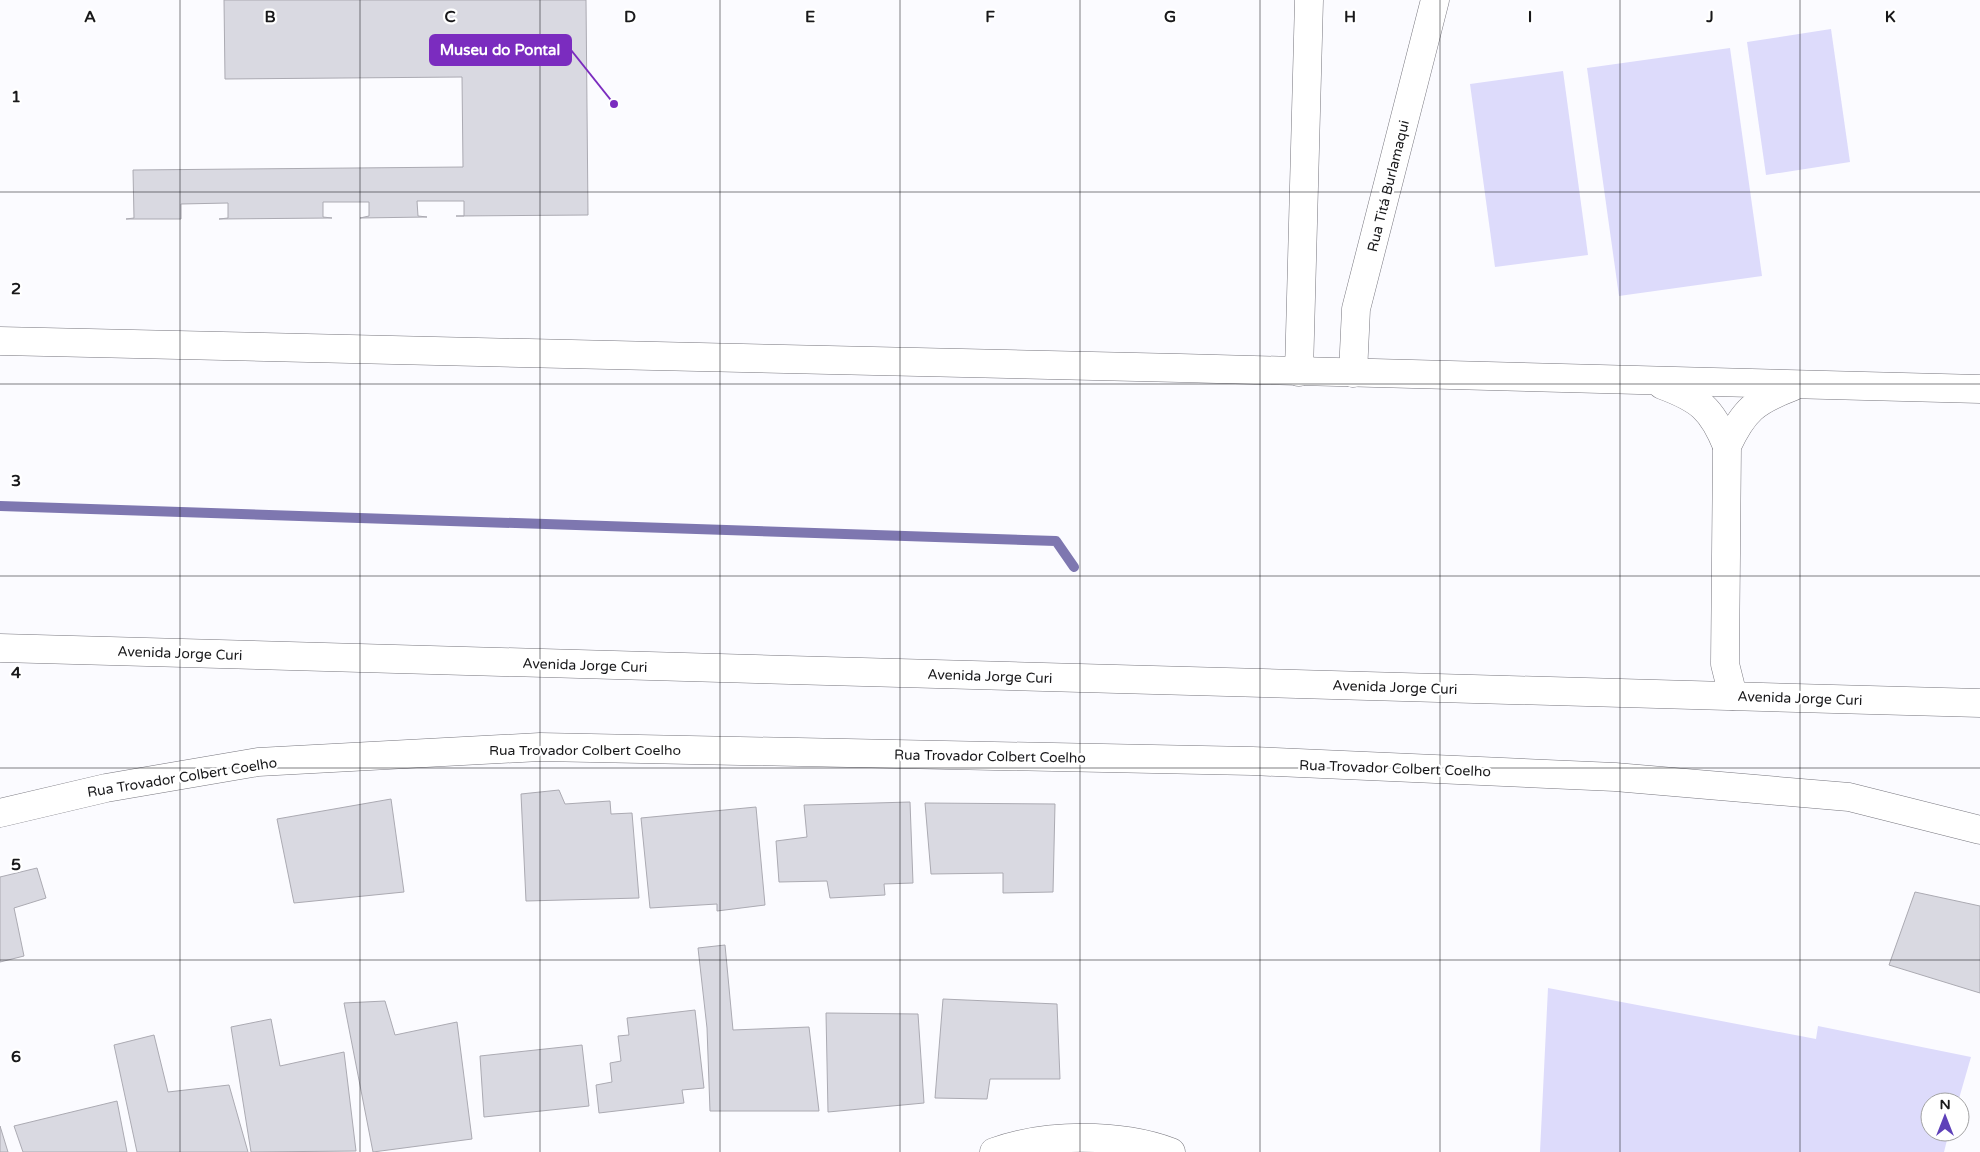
<svg xmlns="http://www.w3.org/2000/svg" width="1980" height="1152" viewBox="0 0 1980 1152" font-family="'Varela Round',sans-serif">
<rect width="100%" height="100%" fill="#fbfbff"/>
<!-- green -->
<g fill="#dddbfb">
<path d="M1831 29 1850 162 1766 175 1747 42Z"/>
<path d="M1730 48 1762 276 1619 296 1587 68Z"/>
<path d="M1563 71 1588 255 1495 267 1470 84Z"/>
<path d="M1548 988 1816 1039 1818 1026 1971 1057 1958 1102H1930V1132H1949L1944 1152H1540Z"/>
</g>
<g fill="none" stroke-linecap="round" stroke-linejoin="round">
<!-- stream -->
<path stroke="#7e77b0" stroke-width="10" d="M0 506 1056 541 1074 567"/>
</g>
<!-- building -->
<g fill="#d9d9e1" stroke="#abaab2">
<path d="M224 0H586L588 215 456 216H464V201H417L418 216 427 217 360 218 369 216V202H323V217L332 218 219 219 228 218V203L181 204V219H126L134 218 133 170 463 167 462 77 225 79Z"/>
<path d="M559 790 565 804 610 801 611 814 632 813 639 898 526 901 521 794Z"/>
<path d="M391 799 404 892 294 903 277 819Z"/>
<path d="M910 802 913 883 884 884 885 895 830 898 827 881 779 882 776 841 807 837 804 805Z"/>
<path d="M925 803 1055 804 1053 892 1003 893V873L931 874Z"/>
<path d="M756 807 765 905 717 911V904L650 908 641 818Z"/>
<path d="M37 868 46 898 14 908 24 956 0 962V877Z"/>
<path d="M1915 892 1980 906V993L1889 965Z"/>
<path d="M725 945 733 1030 809 1027 819 1111H710L707 1028 698 948Z"/>
<path d="M943 999 1057 1004 1060 1079H990L987 1099 935 1098Z"/>
<path d="M385 1001 395 1035 457 1022 472 1139 373 1152 344 1003Z"/>
<path d="M695 1010 704 1088 682 1090 684 1103 599 1113 596 1085 612 1082 610 1063 621 1061 618 1036 629 1035 627 1018Z"/>
<path d="M826 1013 918 1014 924 1103 828 1112Z"/>
<path d="M271 1019 280 1066 344 1052 356 1151 251 1152 231 1027Z"/>
<path d="M154 1035 168 1092 229 1085 248 1152H137L114 1045Z"/>
<path d="M582 1045 589 1106 484 1117 480 1056Z"/>
<path d="M117 1101 127 1152H23L14 1126Z"/>
<path d="M0 1126 8 1152H0Z"/>
</g>
<g fill="none" stroke-linecap="round" stroke-linejoin="round">
<!-- minor casing -->
<g stroke="#77767e" stroke-width="29">
<g id="minor">
<path d="M0 341 1180 368 1980 389"/>
<path d="M1299 372 1309 0"/>
<path d="M1353 373 1356 309 1435 0"/>
<path d="M1662 385C1700 399 1712 409 1727 446"/>
<path d="M0 648 1980 703"/>
<path d="M1733 696 1725 664 1727 446C1744 410 1755 401 1792 387"/>
<path d="M0 813 106 788 258 762 540 747 1252 761 1615 777 1849 797 1980 830"/>
<path d="M994 1152C1046 1133 1120 1133 1171 1152"/>
</g>
</g>
<!-- minor -->
<use href="#minor" stroke="#fff" stroke-width="28"/>
</g>
<!-- grid -->
<path fill="none" stroke="#18181a" stroke-width="1" stroke-opacity="0.55" d="M180 0V1152M360 0V1152M540 0V1152M720 0V1152M900 0V1152M1080 0V1152M1260 0V1152M1440 0V1152M1620 0V1152M1800 0V1152M0 192H1980M0 384H1980M0 576H1980M0 768H1980M0 960H1980"/>
<g text-anchor="middle" stroke-width="4.5" stroke-linejoin="round" paint-order="stroke">
<!-- street labels -->
<g font-size="14" fill="#18181a" stroke="#fff">
<text transform="translate(1388 186) rotate(-76)" y="5">Rua Titá Burlamaqui</text>
<text transform="translate(180 653) rotate(2)" y="5">Avenida Jorge Curi</text>
<text transform="translate(585 665) rotate(2)" y="5">Avenida Jorge Curi</text>
<text transform="translate(990 676) rotate(2)" y="5">Avenida Jorge Curi</text>
<text transform="translate(1395 687) rotate(2)" y="5">Avenida Jorge Curi</text>
<text transform="translate(1800 698) rotate(2)" y="5">Avenida Jorge Curi</text>
<text x="585" y="755">Rua Trovador Colbert Coelho</text>
<text transform="translate(990 756) rotate(1)" y="5">Rua Trovador Colbert Coelho</text>
<text transform="translate(1395 768) rotate(2)" y="5">Rua Trovador Colbert Coelho</text>
<text transform="translate(182 777) rotate(-9)" y="5">Rua Trovador Colbert Coelho</text>
</g>
</g>
<g font-size="16" text-anchor="middle" font-weight="bold" fill="#18181a" stroke="#fff" stroke-width="4.5" stroke-linejoin="round" paint-order="stroke">
<text x="90" y="22">A</text>
<text x="270" y="22">B</text>
<text x="450" y="22">C</text>
<text x="630" y="22">D</text>
<text x="810" y="22">E</text>
<text x="990" y="22">F</text>
<text x="1170" y="22">G</text>
<text x="1350" y="22">H</text>
<text x="1530" y="22">I</text>
<text x="1710" y="22">J</text>
<text x="1890" y="22">K</text>
<text x="16" y="102">1</text>
<text x="16" y="294">2</text>
<text x="16" y="486">3</text>
<text x="16" y="678">4</text>
<text x="16" y="870">5</text>
<text x="16" y="1062">6</text>
</g>
<!-- callouts -->
<path fill="none" stroke="#7b2cbf" stroke-width="2" d="M614 104L571 50"/>
<circle fill="#7b2cbf" stroke="#fff" stroke-width="2" cx="614" cy="104" r="5"/>
<rect fill="#7b2cbf" stroke="#7b2cbf" stroke-width="2" x="430" y="35" width="141" height="30" rx="5"/>
<g font-size="15" text-anchor="middle" font-weight="bold" fill="#fff">
<text x="500" y="55">Museu do Pontal</text>
</g>
<!-- north arrow -->
<g transform="translate(1945 1117)"><circle r="24" fill="#ffffff" stroke="#a3a3a3"/>
<path d="M0-4L9 19L0 12L-9 19Z" fill="#5e40b9"/>
<text y="-8" font-size="14" font-weight="bold" text-anchor="middle" fill="#18181a">N</text>
</g>
</svg>
